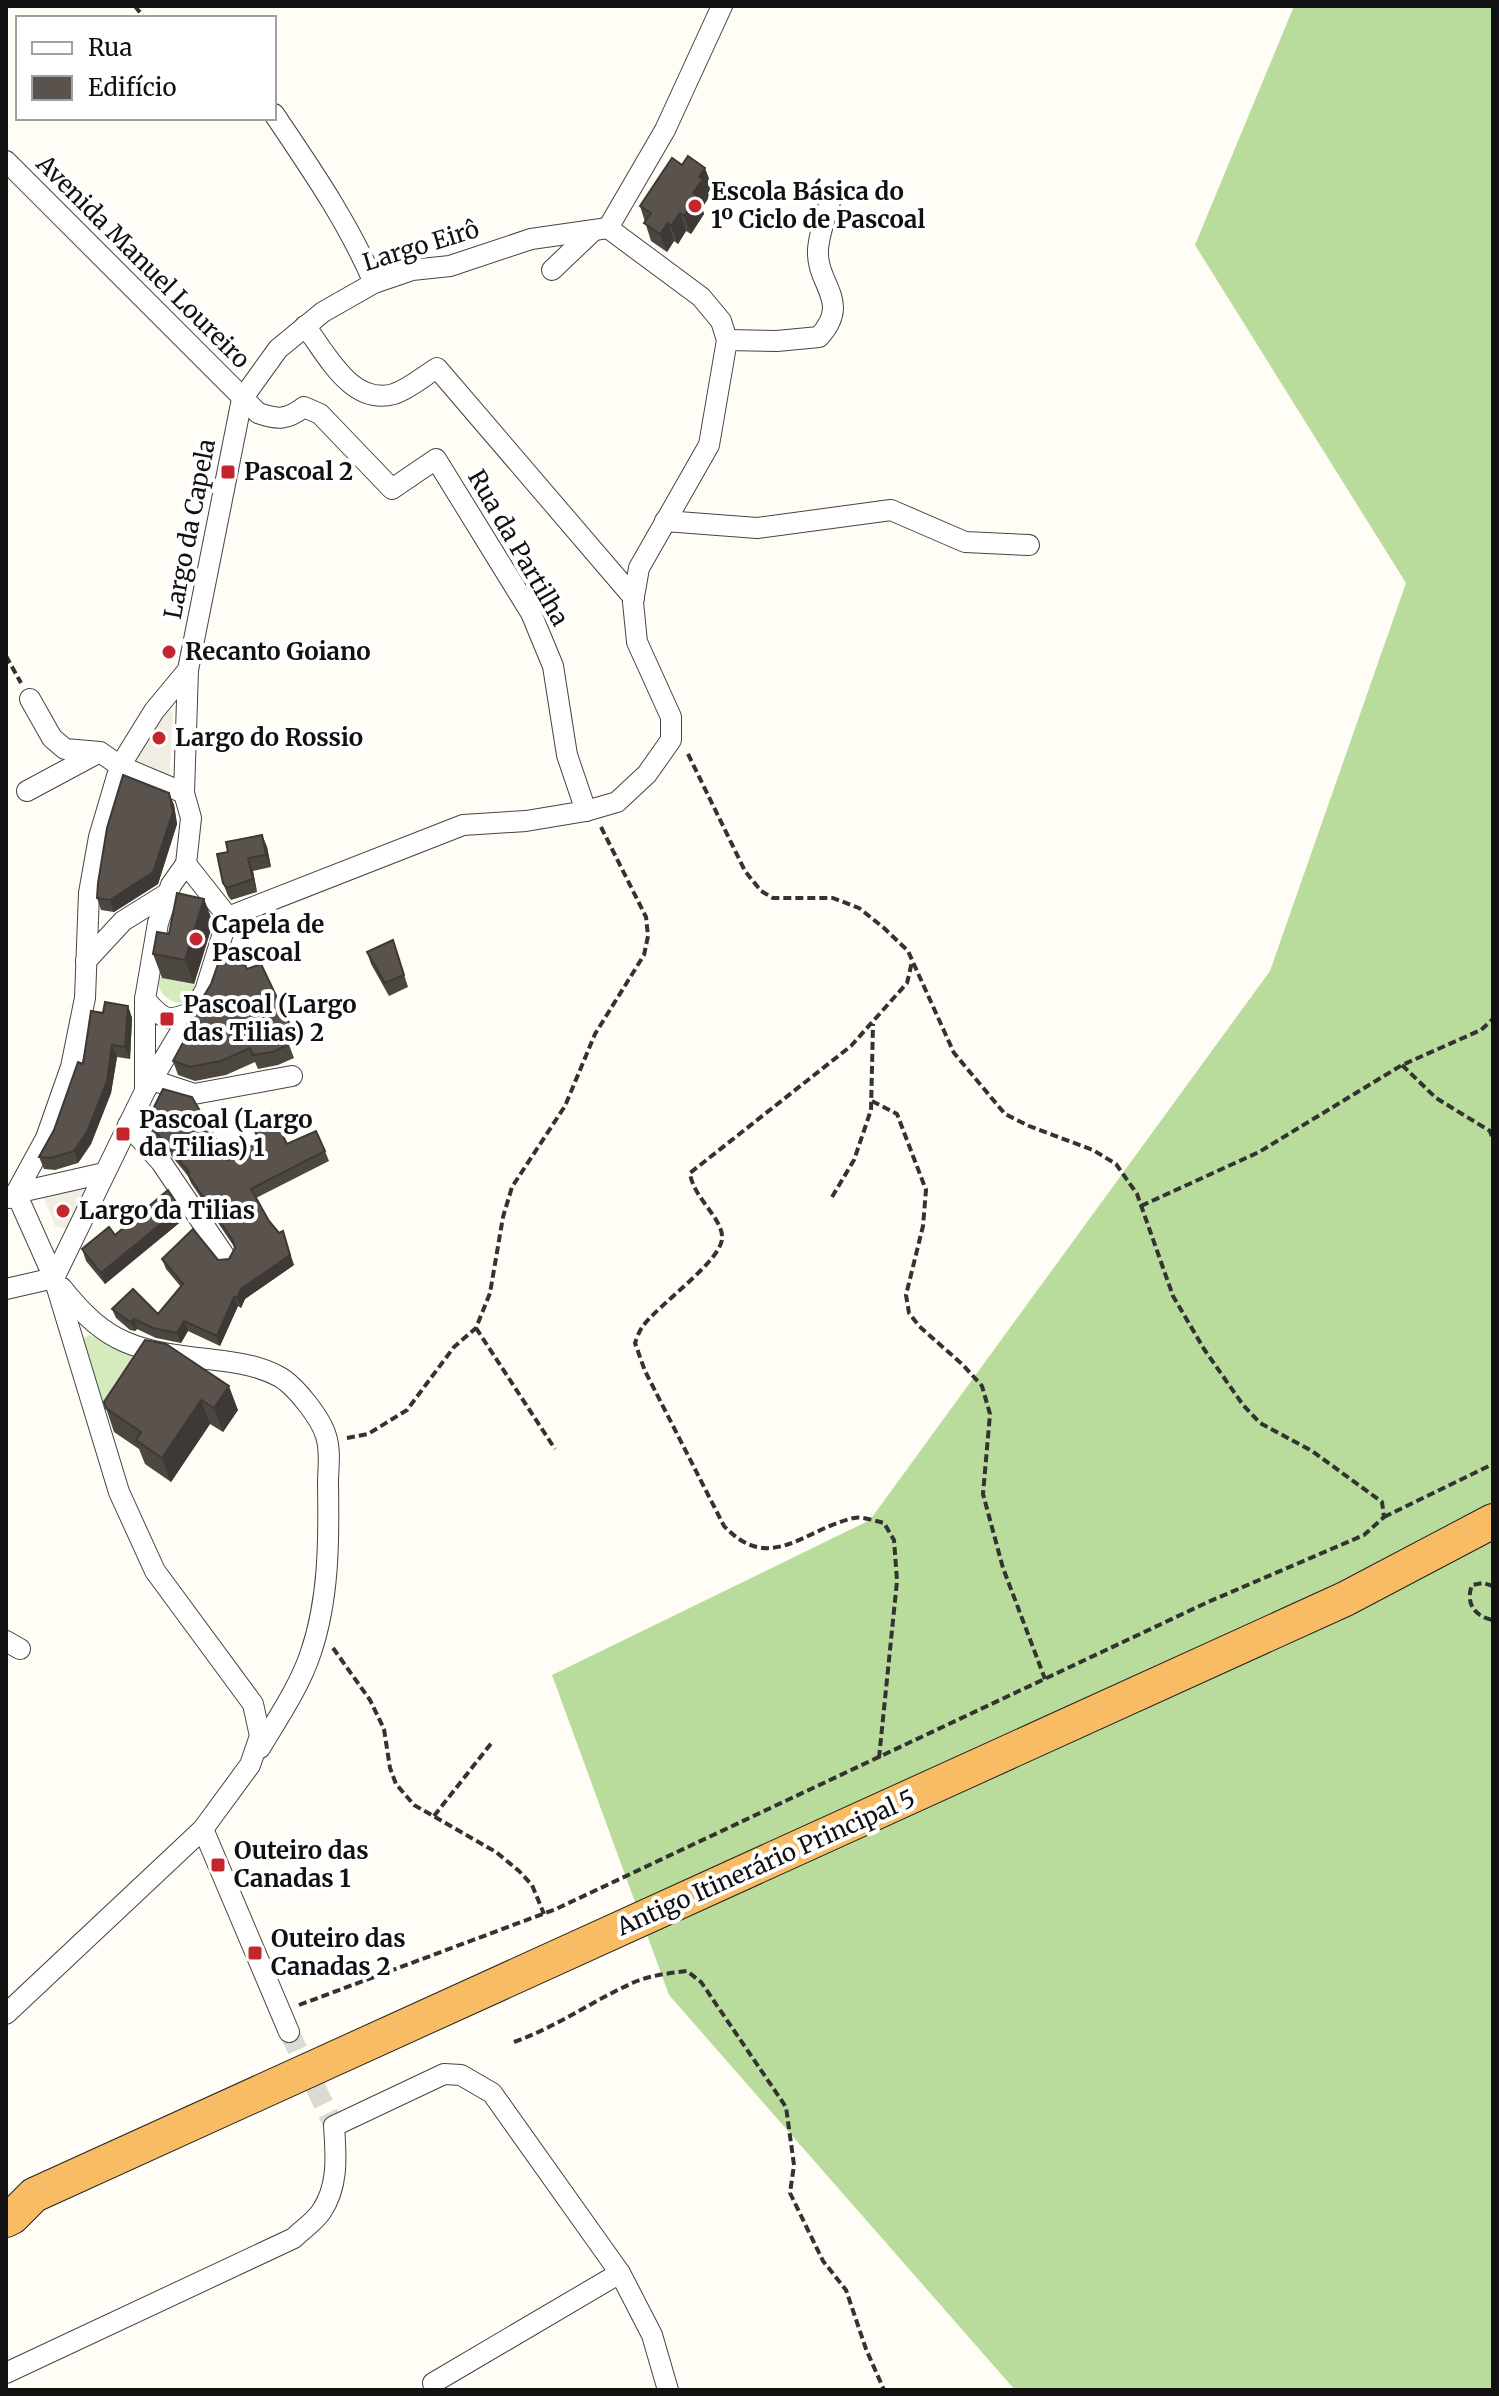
<svg xmlns="http://www.w3.org/2000/svg" width="1499" height="2396" viewBox="0 0 1499 2396" font-family="Merriweather,serif">
<rect width="100%" height="100%" fill="#fffdf5"/>
<!-- green -->
<g fill="#d5ebbd">
<path d="M158 977 201 986 187 1003C169 1004 157 994 158 977Z"/>
<path d="M89 1335 142 1359 110 1410 105 1411 82 1347 83 1338Z"/>
</g>
<!-- forest -->
<path fill="#b9dc9c" d="M1294 6H1493V2390H1015L669 1995 552 1675 870 1520 1270 971 1406 583 1195 245Z"/>
<!-- plaza -->
<g fill="#f1ede2">
<path d="M165 710 173 712 169 780 129 764Z"/>
<path d="M86 1184 89 1188 67 1229 55 1226 43 1196Z"/>
</g>
<g fill="none" stroke-linecap="round" stroke-linejoin="round">
<!-- minor-tunnel -->
<path stroke="#dbdad3" stroke-width="20" stroke-dasharray="20 10" stroke-linecap="butt" d="M289 2032 334 2126"/>
<!-- minor casing -->
<g stroke="#444" stroke-width="22">
<g id="minor">
<path d="M274 114C311 169 348 222 374 283"/>
<path d="M6 161 258 413C278 420 287 420 304 407L320 414 392 489 436 459 531 613 553 666 567 755 586 811"/>
<path d="M608 228 665 130 722 6"/>
<path d="M552 270 594 230"/>
<path d="M305 326C327 354 351 406 394 394 409 389 424 376 437 368L634 598"/>
<path d="M727 340 777 341 819 337C852 301 816 285 818 250 819 232 827 213 832 195"/>
<path d="M665 521 757 528 891 510 965 542 1029 545"/>
<path d="M188 670 154 711 120 766 184 793 188 670 242 399 278 349 323 312 374 283 412 270 450 266 531 239 608 228"/>
<path d="M27 791 96 754"/>
<path d="M184 793 191 818 186 864"/>
<path d="M228 917 463 825 526 821 586 811 617 802 647 774 671 740V717L637 642 633 602 639 568 709 445 727 340 721 321 701 297 608 228"/>
<path d="M86 961 123 921 168 893"/>
<path d="M145 999C162 1019 167 1023 192 1012"/>
<path d="M152 1080 194 1094 292 1076"/>
<path d="M128 1125 161 1162 226 1258"/>
<path d="M104 1173 16 1193 54 1278 145 1091V999L158 923 171 885 186 864 228 917 205 991 145 1091"/>
<path d="M9 1198 16 1193 46 1138 71 1067 85 998 89 893 99 837 120 766 100 752 65 749 52 738 30 699"/>
<path d="M62 1288C107 1345 137 1351 207 1359 232 1362 255 1364 278 1376 294 1384 321 1418 326 1436 331 1451 328 1469 328 1484 329 1540 329 1599 311 1652 300 1686 278 1718 260 1748"/>
<path d="M6 1289 54 1278"/>
<path d="M6 1641 20 1649"/>
<path d="M203 1829 289 2032"/>
<path d="M6 2014 203 1829 250 1765 260 1736 253 1704 155 1571 119 1492 54 1278"/>
<path d="M6 2373 294 2238C302 2230 314 2222 321 2212 339 2186 336 2155 334 2126L444 2074 461 2075 492 2093 620 2273 652 2335 668 2390"/>
<path d="M433 2383 620 2273"/>
</g>
</g>
<!-- trunk casing -->
<g stroke="#222" stroke-width="36">
<path id="trunk" d="M6 2220 12 2217 34 2195 1345 1599 1493 1521"/>
</g>
<!-- path -->
<g stroke="#333" stroke-width="4" stroke-dasharray="8 4" stroke-linecap="butt">
<path d="M135 6 144 18"/>
<path d="M6 656 21 683"/>
<path d="M1402 1065 1436 1098 1490 1131 1493 1140"/>
<path d="M872 1101 897 1114 926 1190 923 1226 906 1295 909 1313 919 1326 963 1365 982 1386 990 1414 983 1494 1003 1568 1045 1679"/>
<path d="M832 1197 854 1160 871 1110 873 1024"/>
<path d="M1141 1206 1259 1152 1402 1065 1481 1030 1493 1019"/>
<path d="M476 1328 555 1449"/>
<path d="M347 1438 368 1434 407 1410 454 1347 476 1328 490 1293 503 1217 512 1187 565 1106 595 1034 644 955 648 936 646 917 601 827"/>
<path d="M1384 1517 1493 1464"/>
<path d="M1493 1586 1483 1583 1472 1585C1465 1603 1475 1617 1493 1620"/>
<path d="M333 1648 370 1700 384 1729 390 1768 396 1784 414 1805 496 1852 519 1871 532 1885 544 1914"/>
<path d="M879 1758 897 1581 894 1540 884 1523C875 1521 863 1516 854 1518 804 1529 770 1575 724 1526L645 1371 635 1343C637 1338 639 1331 643 1326 658 1305 720 1262 722 1239 724 1219 693 1198 690 1173L851 1046 907 983 912 962"/>
<path d="M434 1816 493 1741"/>
<path d="M299 2005 556 1909 1208 1602 1364 1535 1384 1517 1382 1502 1312 1451 1260 1423 1243 1405 1204 1349 1173 1296 1137 1194 1116 1164 1093 1150 1029 1126 1005 1114 954 1053 908 951 884 928 859 908 833 898H773L761 891 745 871 687 752"/>
<path d="M514 2042C557 2027 595 1999 637 1981 653 1975 670 1973 687 1971L701 1982 786 2107 794 2165 790 2193 823 2261 846 2290 866 2349 884 2390"/>
</g>
<!-- minor -->
<use href="#minor" stroke="#fff" stroke-width="20"/>
<!-- trunk -->
<use href="#trunk" stroke="#f7bc64" stroke-width="34"/>
</g>
<!-- wall -->
<g fill="#4d4742">
<path d="M712 186 708 193 709 197 702 208 704 214 691 234 686 231 678 244 674 241 667 252 651 241 640 206Z"/>
<path d="M169 793 174 805 177 824 158 884 114 912 101 910 97 898Z"/>
<path d="M262 835 267 847 271 867 253 871 257 892 231 900 228 896 223 883Z"/>
<path d="M204 899 213 923 194 984 162 978 153 954 169 934Z"/>
<path d="M393 940 408 987 389 996 371 964 367 952Z"/>
<path d="M247 969 290 1025 295 1039 288 1042 294 1058 278 1065 258 1069 255 1062 226 1075 195 1081 178 1075 173 1061 190 1030 187 1024Z"/>
<path d="M128 1006 132 1018 130 1059 117 1057 111 1093 91 1144 78 1163 55 1170 44 1169 39 1157 54 1130 83 1064 103 1013Z"/>
<path d="M147 1121 228 1160 259 1141 250 1122 287 1144 325 1151 329 1161 256 1198 294 1265 245 1299 241 1308 238 1306 220 1346 188 1331 181 1343 156 1338 137 1329 135 1331 130 1330 116 1318 112 1309 158 1314 181 1287 166 1269 162 1259H229L235 1248 191 1183 188 1176 150 1130Z"/>
<path d="M180 1208 184 1219 105 1284 86 1261 82 1249Z"/>
<path d="M145 1340 238 1410 223 1432 210 1424 171 1482 145 1464 139 1449 114 1432 104 1402Z"/>
</g>
<!-- shaded-wall -->
<g fill="#3f3936">
<path d="M705 168 712 186 708 193 709 197 702 208 704 214 691 234 684 216 699 177Z"/>
<path d="M680 213 686 231 678 244 671 226Z"/>
<path d="M668 223 674 241 667 252 660 234Z"/>
<path d="M169 793 174 805 177 824 158 884 114 912 110 900Z"/>
<path d="M262 835 267 847 271 867 266 855Z"/>
<path d="M248 858 253 871 257 892 253 879Z"/>
<path d="M204 899 213 923 194 984 185 960Z"/>
<path d="M128 1006 132 1018 130 1059 125 1047Z"/>
<path d="M112 1045 117 1057 111 1093 91 1144 78 1163 74 1151Z"/>
<path d="M180 1208 184 1219 105 1284 101 1273Z"/>
<path d="M283 1231 294 1265 245 1299 241 1308 237 1298 241 1289Z"/>
<path d="M234 1297 238 1306 220 1346 217 1336Z"/>
<path d="M134 1319 137 1329 135 1331 131 1322Z"/>
<path d="M184 1321 188 1331 181 1343 177 1333Z"/>
<path d="M229 1386 238 1410 223 1432 214 1408Z"/>
<path d="M201 1400 210 1424 171 1482 162 1458Z"/>
</g>
<!-- building -->
<g fill="#5a524d" stroke="#3f3936" stroke-width="2">
<path d="M688 156 705 168 699 177 703 179 693 193 697 196 684 216 680 213 671 226 668 223 660 234 644 223 651 213 640 206 672 158 682 165Z"/>
<path d="M123 775 169 793 173 812 153 872 110 900 97 898 98 883 107 828Z"/>
<path d="M262 835 266 855 248 858 253 879 227 888 223 883 217 854 228 852 226 842Z"/>
<path d="M177 893 204 899 185 960 153 954 157 932 169 934Z"/>
<path d="M393 940 404 975 385 983 367 952Z"/>
<path d="M219 961 245 965 247 969 261 964 290 1025 282 1029 289 1044 273 1052 253 1055 250 1048 221 1061 190 1067 173 1061 192 1026 187 1024 211 984Z"/>
<path d="M105 1002 128 1006 125 1047 112 1045 107 1081 87 1132 74 1151 51 1158 39 1157 54 1130 78 1062 83 1064 91 1011 103 1013Z"/>
<path d="M163 1089 192 1097 228 1160 260 1141 250 1122 271 1112 287 1144 316 1131 325 1151 251 1189 269 1221 279 1233 283 1231 290 1255 241 1289 237 1298 234 1297 217 1336 184 1321 177 1333 153 1328 134 1319 131 1322 127 1320 112 1309 133 1289 158 1314 183 1284 162 1259 193 1229 218 1260 229 1259 235 1248 233 1241 187 1173 189 1172 147 1121Z"/>
<path d="M168 1190 180 1208 101 1273 82 1249 109 1227 115 1235Z"/>
<path d="M145 1340 166 1344 229 1386 214 1408 201 1400 162 1458 136 1440 141 1432 106 1408 104 1402Z"/>
</g>
<!-- markers -->
<g fill="#c4262e" stroke="#fff" stroke-width="3">
<circle cx="695" cy="206" r="8"/>
<rect x="220" y="464" width="16" height="16" rx="4"/>
<circle cx="169" cy="652" r="8"/>
<circle cx="159" cy="738" r="8"/>
<circle cx="196" cy="939" r="8"/>
<rect x="159" y="1011" width="16" height="16" rx="4"/>
<rect x="115" y="1126" width="16" height="16" rx="4"/>
<circle cx="63" cy="1211" r="8"/>
<rect x="210" y="1857" width="16" height="16" rx="4"/>
<rect x="247" y="1945" width="16" height="16" rx="4"/>
</g>
<g text-anchor="middle" stroke-width="8" stroke-linejoin="round" paint-order="stroke">
<!-- poi labels -->
<g font-size="24" font-weight="bold" fill="#111" stroke="#fff" text-anchor="start">
<text x="711" y="200">Escola Básica do<tspan x="711" dy="28">1º Ciclo de Pascoal</tspan></text>
<text x="244" y="480">Pascoal 2</text>
<text x="185" y="660">Recanto Goiano</text>
<text x="175" y="746">Largo do Rossio</text>
<text x="212" y="933">Capela de<tspan x="212" dy="28">Pascoal</tspan></text>
<text x="183" y="1013">Pascoal (Largo<tspan x="183" dy="28">das Tilias) 2</tspan></text>
<text x="139" y="1128">Pascoal (Largo<tspan x="139" dy="28">da Tilias) 1</tspan></text>
<text x="79" y="1219">Largo da Tilias</text>
<text x="234" y="1859">Outeiro das<tspan x="234" dy="28">Canadas 1</tspan></text>
<text x="271" y="1947">Outeiro das<tspan x="271" dy="28">Canadas 2</tspan></text>
</g>
<!-- street labels -->
<g font-size="24" fill="#111" stroke="#fff">
<text transform="translate(421 246) rotate(-17)" y="8">Largo Eirô</text>
<text transform="translate(143 262) rotate(45)" y="8">Avenida Manuel Loureiro</text>
<text transform="translate(190 529) rotate(-79)" y="8">Largo da Capela</text>
<text transform="translate(518 548) rotate(60)" y="8">Rua da Partilha</text>
<text transform="translate(766 1863) rotate(-24)" y="8">Antigo Itinerário Principal 5</text>
</g>
</g>
<!-- border -->
<rect width="1499" height="2396" fill="none" stroke="#111111" stroke-width="16"/>
<!-- legend -->
<rect x="16" y="16" width="260" height="104" fill="#ffffff" stroke="#a0a0a0" stroke-width="2"/>
<rect x="32" y="42" width="40" height="12" fill="#ffffff" stroke="#a0a0a0" stroke-width="2"/>
<text x="88" y="56" font-size="24" fill="#111111">Rua</text>
<rect x="32" y="76" width="40" height="24" fill="#5a524d" stroke="#a0a0a0" stroke-width="2"/>
<text x="88" y="96" font-size="24" fill="#111111">Edifício</text>
</svg>
